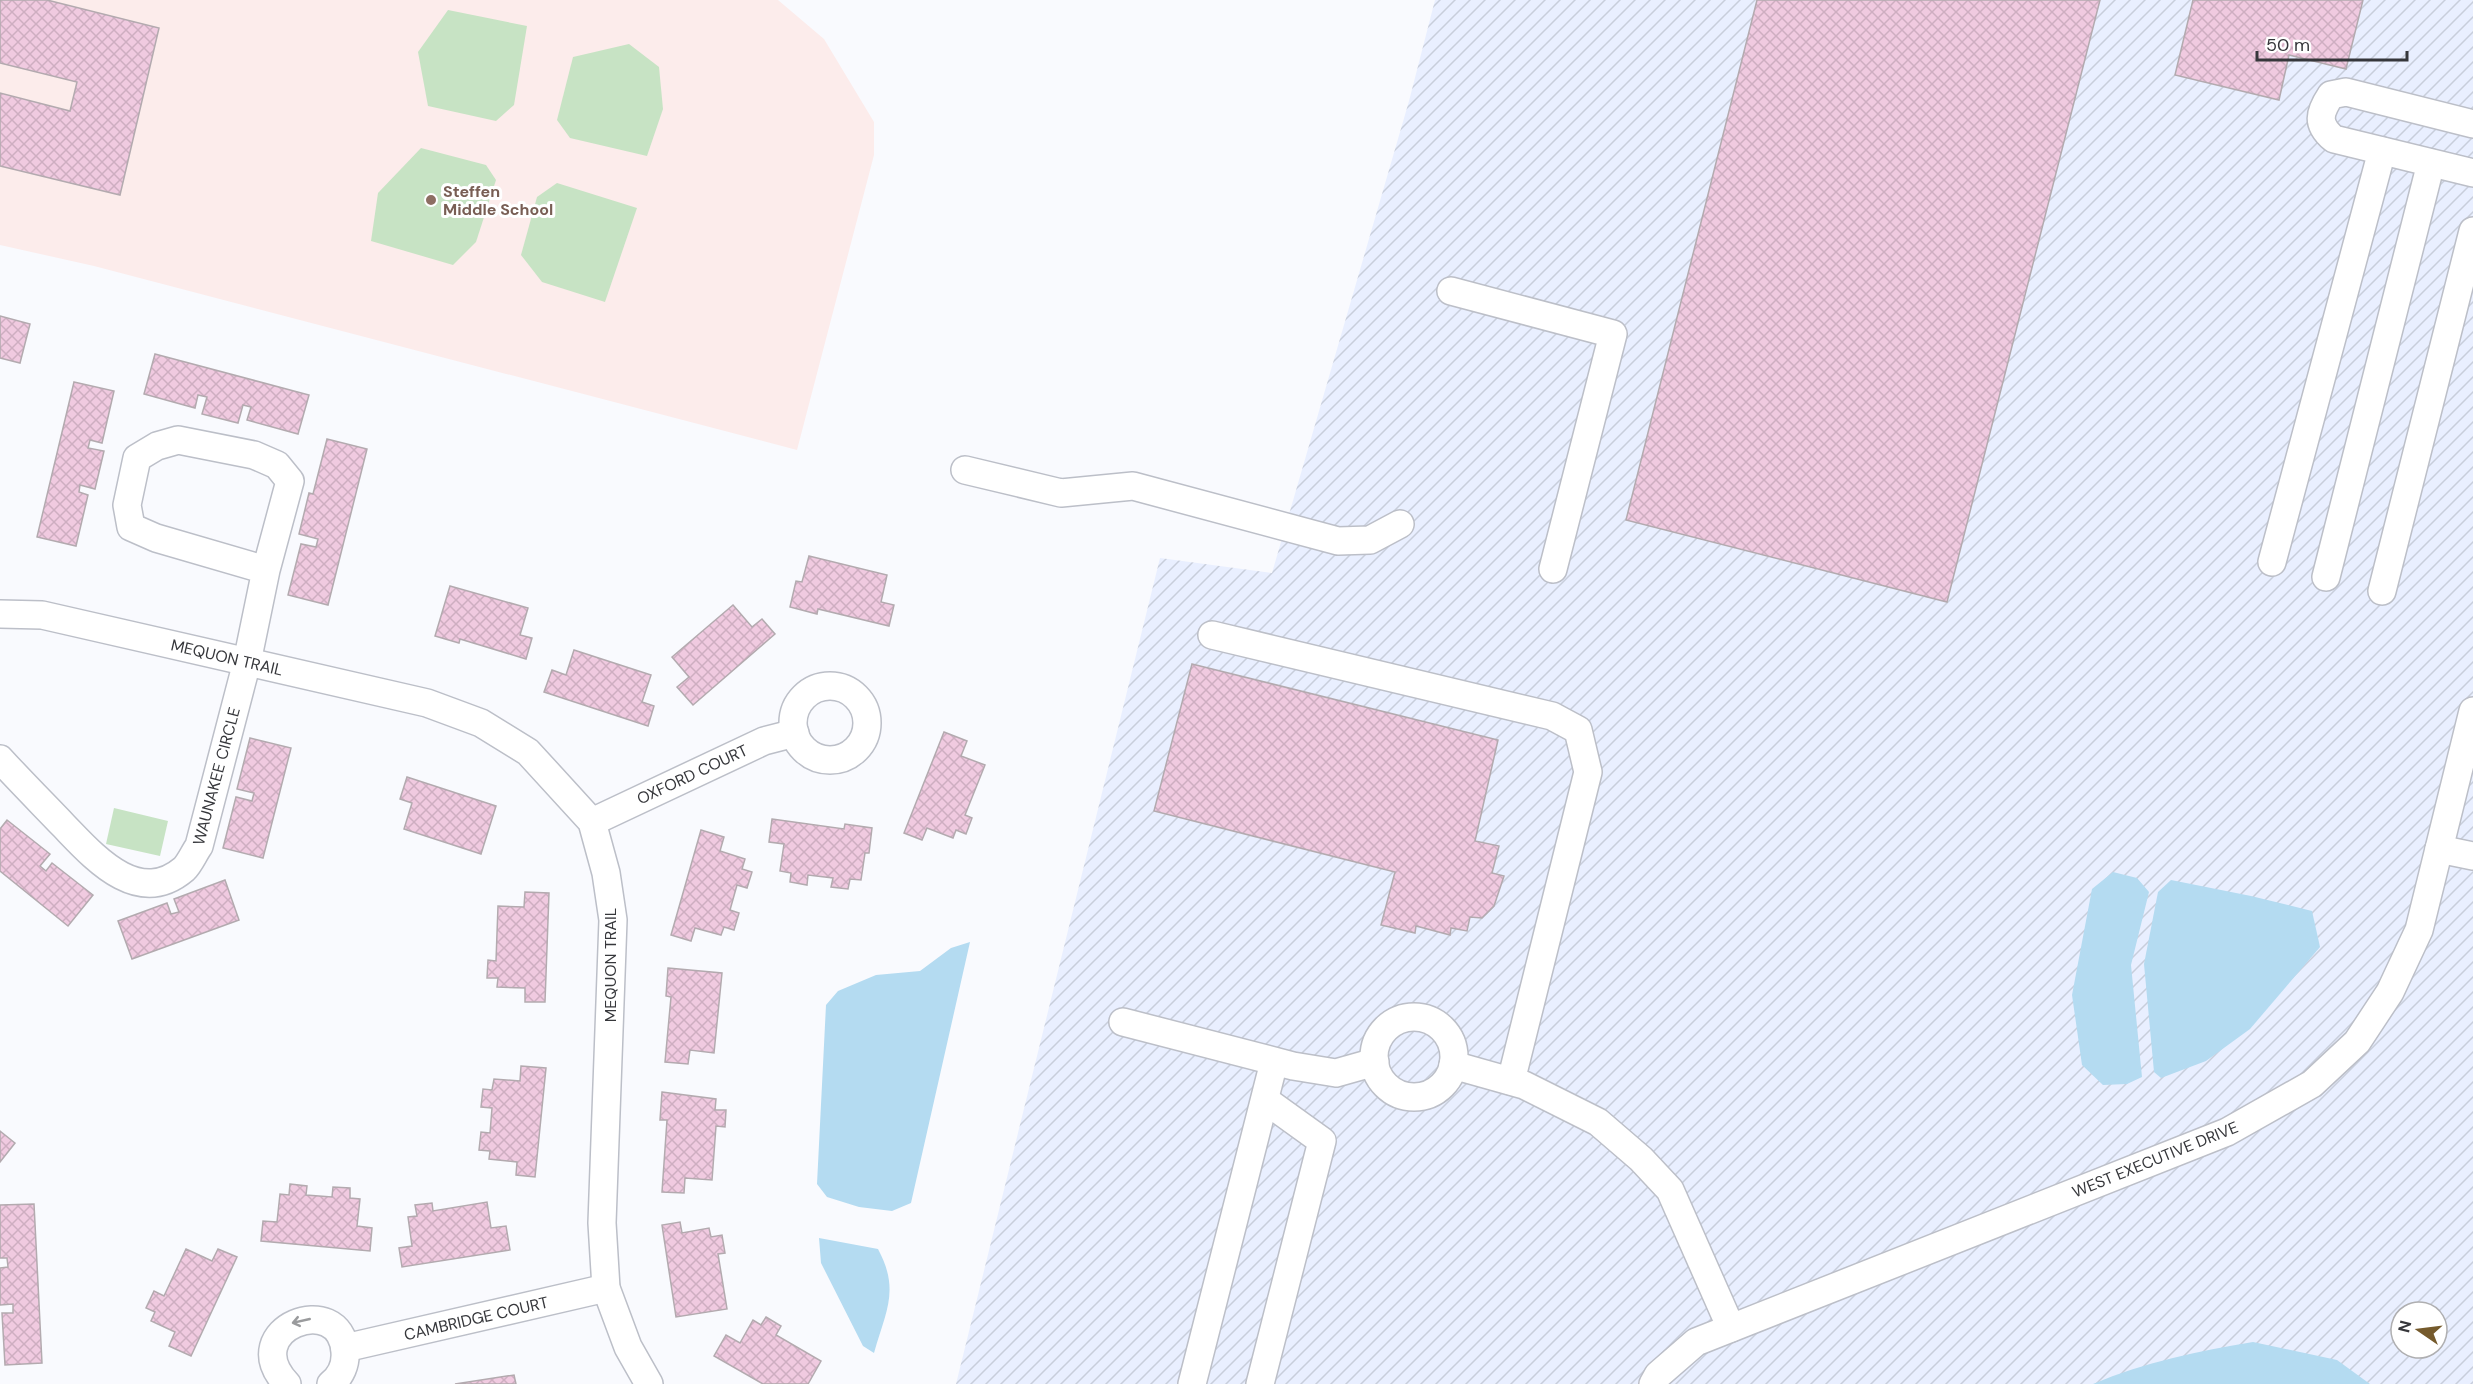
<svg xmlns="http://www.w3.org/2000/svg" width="2473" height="1384" viewBox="0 0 2473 1384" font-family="'DM Sans',sans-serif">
<defs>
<pattern id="industrial-furrows" width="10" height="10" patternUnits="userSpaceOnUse" patternTransform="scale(1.5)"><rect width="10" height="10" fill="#e9efff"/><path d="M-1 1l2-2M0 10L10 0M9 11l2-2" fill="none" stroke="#c8cedb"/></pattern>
<pattern id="building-cross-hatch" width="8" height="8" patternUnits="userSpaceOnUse" patternTransform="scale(1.5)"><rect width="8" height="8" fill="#f0cae0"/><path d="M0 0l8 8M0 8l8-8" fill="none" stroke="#ceaec1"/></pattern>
</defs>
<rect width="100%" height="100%" fill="#f9fafe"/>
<!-- industrial -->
<path fill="url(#industrial-furrows)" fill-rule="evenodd" d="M1435 0H2473V1384H956L1160 558 1272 573 1409 101ZM2401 1312H2437V1348H2401Z"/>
<!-- education -->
<path fill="#fceceb" d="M0 0H778L824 39 874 122V155L797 450 94 266 0 245Z"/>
<!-- green -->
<g fill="#c7e3c4">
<path d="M448 10 527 26 514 105 496 121 428 106 418 52Z"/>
<path d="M629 44 659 67 663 109 647 156 570 138 557 120 573 57Z"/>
<path d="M421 148 486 165 496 180 476 242 453 265 371 241 378 193Z"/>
<path d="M557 183 637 208 605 302 542 282 521 255 537 197Z"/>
<path d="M114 808 168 821 160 856 106 844Z"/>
</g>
<!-- water -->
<g fill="#b4dbf1">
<path d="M2113 872 2137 878 2149 892 2131 965 2142 1077 2127 1084 2103 1085 2082 1065 2072 995 2092 889Z"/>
<path d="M2171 880 2251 896 2312 911 2320 947 2250 1029 2206 1061 2161 1078 2154 1072 2144 964 2158 892Z"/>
<path d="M970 942 911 1203 892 1211 859 1207 827 1197 817 1184 826 1005 838 991 876 975 920 971 951 948Z"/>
<path d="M819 1238 878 1249C900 1290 886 1311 874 1353L863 1346 821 1263Z"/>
<path d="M2253 1342 2337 1360 2370 1384H2093C2144 1362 2199 1351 2253 1342Z"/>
</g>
<!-- building -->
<g fill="url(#building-cross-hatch)" stroke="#b3aaaf" stroke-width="1.5">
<path d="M0 0H47L159 28 120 195 0 166V93L70 111 77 82 0 63Z"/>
<path d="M1757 0H2100L1947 602 1626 520Z"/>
<path d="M2193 0H2363L2346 69 2289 55 2279 100 2175 75Z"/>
<path d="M0 316 30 324 20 363 0 358Z"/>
<path d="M155 354 309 395 298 434 247 420 251 407 243 405 238 423 202 414 207 397 198 395 195 408 144 394Z"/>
<path d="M74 382 114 391 102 443 90 440 88 448 104 451 95 489 80 485 79 492 88 495 76 546 37 537Z"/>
<path d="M327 439 367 449 328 605 288 595 301 544 316 547 318 539 299 534 309 493 313 494Z"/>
<path d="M809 556 887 575 881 602 894 605 889 626 818 609 817 614 790 607 796 581 802 582Z"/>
<path d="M450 586 528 608 520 635 532 638 526 659 460 639 459 643 435 636Z"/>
<path d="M733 605 752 627 762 619 775 634 693 705 677 687 689 677 672 657Z"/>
<path d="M574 650 651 675 642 702 654 706 648 726 544 692 552 670 566 675Z"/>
<path d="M1192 664 1498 740 1475 841 1499 846 1492 873 1504 876 1494 906 1482 918 1470 917 1467 931 1451 928 1450 935 1416 926 1415 933 1381 925 1395 872 1154 811Z"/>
<path d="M944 732 967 741 961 756 985 765 965 815 972 818 966 834 956 830 953 838 927 828 922 840 904 833Z"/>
<path d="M250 738 291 748 263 858 223 848 236 797 252 801 254 793 237 789Z"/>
<path d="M407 777 496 806 481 854 404 829 412 803 400 799Z"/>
<path d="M772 819 844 829 845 824 872 828 869 853H865L861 880 850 879 848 889 831 887 833 878 808 875 807 885 790 882 791 873 780 871 784 844 769 842Z"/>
<path d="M7 820 50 854 40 866 46 871 52 863 93 895 68 926 0 871V829Z"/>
<path d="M701 830 724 837 720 851 745 859 742 869 752 872 747 888 737 885 730 910 739 913 734 930 724 927 721 935 695 928 691 941 671 935Z"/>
<path d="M225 880 239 920 132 959 118 921 167 903 171 914 179 912 174 899Z"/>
<path d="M525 892 549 893 545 1002H525V988L497 987 498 978H487L488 960 496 961 498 906 524 907Z"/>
<path d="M668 968 722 973 714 1053 690 1050 688 1064 665 1062 671 997 666 996Z"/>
<path d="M521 1066 546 1068 535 1177 516 1175 517 1162 489 1159 490 1151 479 1150 481 1132 490 1133 492 1108 481 1107 483 1089 492 1090 494 1079 520 1081Z"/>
<path d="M662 1092 716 1099 715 1110H726L725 1127 716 1126 712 1180 685 1178 684 1193 662 1192 667 1120H660Z"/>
<path d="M0 1131 15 1143 0 1162Z"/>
<path d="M290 1184 307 1186 306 1195 332 1197 333 1187 350 1188V1198L360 1199 357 1226 372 1228 370 1251 261 1241 263 1221 277 1222 280 1194 289 1195Z"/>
<path d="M487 1202 491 1228 506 1226 510 1250 402 1267 399 1248 412 1246 408 1217 417 1216 415 1205 432 1203 433 1211Z"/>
<path d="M34 1204 42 1363 5 1365 2 1313H13V1304L0 1305V1268L8 1267 7 1258H0V1205Z"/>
<path d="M680 1222 682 1233 709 1228 711 1237 722 1235 725 1253 718 1254 727 1309 676 1317 662 1225Z"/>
<path d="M186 1249 212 1261 218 1249 237 1257 191 1356 169 1346 175 1332 151 1321 155 1312 146 1308 154 1291 164 1296Z"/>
<path d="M766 1317 781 1326 776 1335 821 1361 808 1384H763L714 1356 726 1335 740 1343 753 1320 761 1325Z"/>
<path d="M514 1375 516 1384H455Z"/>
</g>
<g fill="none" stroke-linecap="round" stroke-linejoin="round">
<!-- minor casing -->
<g stroke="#bcbfc8" stroke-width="30">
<g id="minor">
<path d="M2473 124 2346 92 2331 95C2319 113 2316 124 2334 139L2473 173"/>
<path d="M1451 291 1613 334 1553 569"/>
<path d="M965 470 1061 493 1133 486 1338 541 1370 540 1400 524"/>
<path d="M2272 562 2382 151"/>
<path d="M2326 577 2431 163"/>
<path d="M2382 591 2473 231"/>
<path d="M0 614 42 615 427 703 481 723 528 752 592 822 606 873 613 920 602 1223 606 1288 628 1347 649 1384"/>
<path d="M1212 635 1552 716 1578 730 1588 772 1511 1081"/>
<circle cx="830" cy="723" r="37"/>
<path d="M0 759C21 782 43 804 64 826 94 857 138 908 184 869 190 863 194 853 199 846L247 662 266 570 290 481 277 465 254 455 178 440 157 446 137 458 127 505 131 527 156 538 266 570"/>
<path d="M592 822 764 741 795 733"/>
<path d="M2439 849 2473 856"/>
<circle cx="1414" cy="1057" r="40"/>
<path d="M1123 1022 1293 1066 1336 1073 1375 1062"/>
<path d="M1453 1065 1524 1085 1598 1122 1641 1159 1670 1190 1731 1328"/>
<path d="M345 1348 606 1288"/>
<path d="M287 1384C235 1329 341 1289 345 1352 346 1364 341 1376 331 1384"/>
<path d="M1192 1384 1274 1062"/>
<path d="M1260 1384 1322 1141 1265 1100"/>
<path d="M1653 1384 1658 1375 1696 1342 2227 1132 2312 1084 2357 1042 2390 992 2419 930 2473 711"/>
</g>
</g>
<!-- minor -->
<use href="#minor" stroke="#fff" stroke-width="27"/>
</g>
<!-- one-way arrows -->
<defs><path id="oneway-shaft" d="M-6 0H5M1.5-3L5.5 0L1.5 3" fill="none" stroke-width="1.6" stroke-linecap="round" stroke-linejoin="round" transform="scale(1.5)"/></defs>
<use stroke="#9a9b9d" href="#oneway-shaft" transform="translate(301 1321) rotate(167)"/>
<!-- markers -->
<circle fill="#8d6e63" stroke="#fff" stroke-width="2" cx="431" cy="200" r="6"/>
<g text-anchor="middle" stroke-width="6" stroke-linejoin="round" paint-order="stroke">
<!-- education labels -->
<g font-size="16" font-weight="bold" fill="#785e54" stroke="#fff" text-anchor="start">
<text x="443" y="197">Steffen<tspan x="443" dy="18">Middle School</tspan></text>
</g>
<!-- street labels -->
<g font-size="16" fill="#36373b" stroke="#fff">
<text transform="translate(227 657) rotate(13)" y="6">MEQUON TRAIL</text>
<text transform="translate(692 774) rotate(-25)" y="6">OXFORD COURT</text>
<text transform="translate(216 776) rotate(-75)" y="6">WAUNAKEE CIRCLE</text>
<text transform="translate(610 965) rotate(-90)" y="6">MEQUON TRAIL</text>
<text transform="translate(2155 1159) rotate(-22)" y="6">WEST EXECUTIVE DRIVE</text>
<text transform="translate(476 1318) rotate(-13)" y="6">CAMBRIDGE COURT</text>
</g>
</g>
<!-- north arrow -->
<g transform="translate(2419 1330) rotate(284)"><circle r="28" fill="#ffffff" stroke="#afafb1" stroke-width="1.5"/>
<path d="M0-4.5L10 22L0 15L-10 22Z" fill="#755a2c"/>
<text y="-9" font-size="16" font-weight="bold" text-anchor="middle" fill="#36373b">N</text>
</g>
<!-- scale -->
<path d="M2257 51v9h150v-9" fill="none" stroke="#36373b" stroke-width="3"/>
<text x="2266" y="51" font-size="18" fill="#36373b" stroke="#ffffff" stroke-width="4.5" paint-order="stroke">50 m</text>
</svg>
